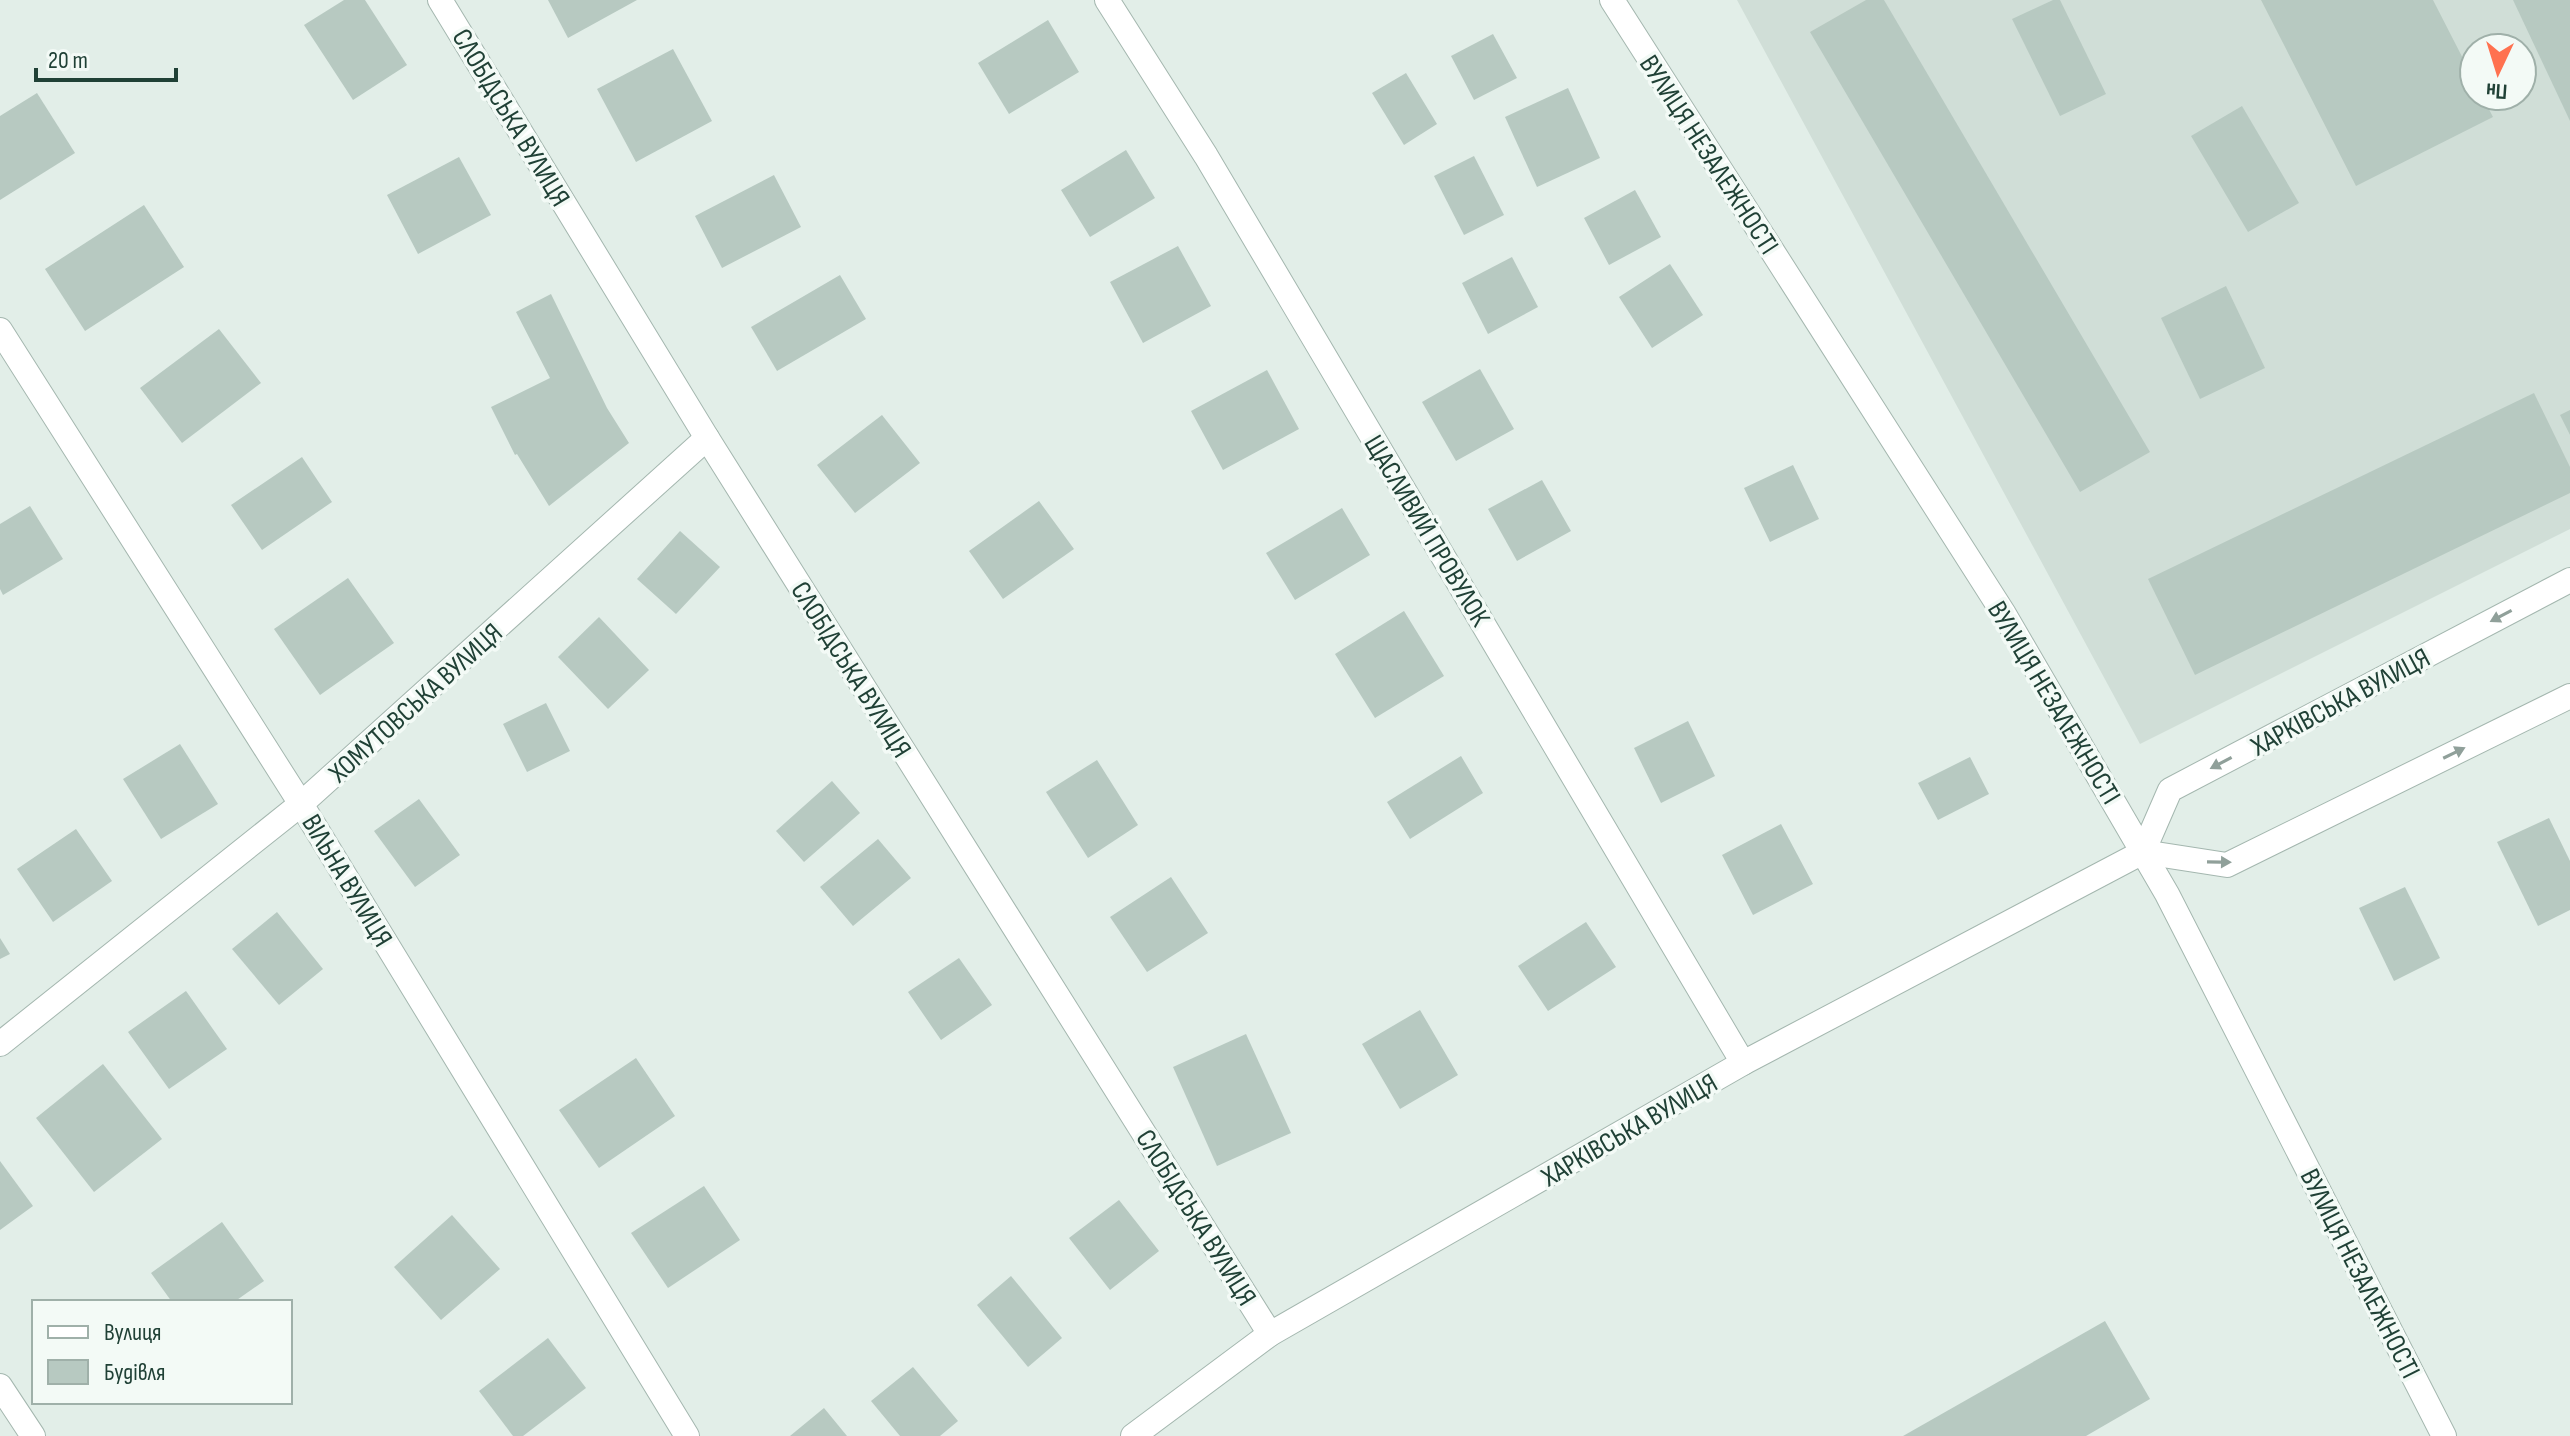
<svg xmlns="http://www.w3.org/2000/svg" width="2570" height="1436" viewBox="0 0 2570 1436" font-family="'Sofia Sans Condensed',sans-serif">
<rect width="100%" height="100%" fill="#e2eee8"/>
<!-- built -->
<path fill="#d0ded7" fill-rule="evenodd" d="M1737 0H2570V529L2140 744ZM2474 48H2522V96H2474Z"/>
<!-- building -->
<g fill="#b7c9c1">
<path d="M344 0H365L407 65 353 100 304 25Z"/>
<path d="M548 0H637L568 38Z"/>
<path d="M1866 0H1884L2150 452 2080 492 1810 32Z"/>
<path d="M2053 0H2060L2106 94 2060 116 2012 19Z"/>
<path d="M2261 0H2433L2474 80V96H2482L2493 117 2356 186Z"/>
<path d="M2513 0H2570V121Z"/>
<path d="M1048 20 1079 72 1009 114 978 63Z"/>
<path d="M1493 34 1517 78 1474 100 1451 56Z"/>
<path d="M673 49 712 121 636 162 597 89Z"/>
<path d="M1406 73 1437 124 1404 145 1372 93Z"/>
<path d="M1568 88 1600 158 1537 187 1505 117Z"/>
<path d="M37 93 75 153 0 200V116Z"/>
<path d="M2242 106 2299 203 2248 232 2191 136Z"/>
<path d="M1126 150 1155 198 1090 237 1061 190Z"/>
<path d="M1474 156 1504 215 1464 235 1434 176Z"/>
<path d="M459 157 491 215 418 254 387 195Z"/>
<path d="M774 175 801 227 722 268 695 216Z"/>
<path d="M1635 190 1661 237 1609 265 1584 218Z"/>
<path d="M144 205 184 267 85 331 45 269Z"/>
<path d="M1178 246 1211 306 1143 343 1110 282Z"/>
<path d="M1512 257 1538 307 1488 334 1462 283Z"/>
<path d="M1670 264 1703 315 1652 348 1619 297Z"/>
<path d="M840 275 866 319 777 371 751 327Z"/>
<path d="M2226 286 2265 368 2200 399 2161 318Z"/>
<path d="M551 294 607 408 629 443 549 506 517 454 515 455 491 407 550 378 516 312Z"/>
<path d="M219 329 261 383 182 443 140 388Z"/>
<path d="M1480 369 1514 429 1456 461 1422 402Z"/>
<path d="M1267 370 1299 429 1223 470 1191 411Z"/>
<path d="M2534 393 2570 467V493L2195 675 2148 579Z"/>
<path d="M2570 410V435L2560 415Z"/>
<path d="M882 415 920 463 855 513 817 465Z"/>
<path d="M302 457 332 502 262 550 231 505Z"/>
<path d="M1793 465 1819 519 1770 542 1744 488Z"/>
<path d="M1542 480 1571 531 1517 561 1488 509Z"/>
<path d="M1039 501 1074 549 1003 599 969 551Z"/>
<path d="M30 506 63 559 3 595 0 589V524Z"/>
<path d="M1342 508 1370 555 1295 600 1266 553Z"/>
<path d="M680 531 720 567 676 614 637 579Z"/>
<path d="M348 578 394 643 320 695 274 629Z"/>
<path d="M1404 611 1444 676 1375 718 1335 654Z"/>
<path d="M599 617 649 670 608 709 558 657Z"/>
<path d="M546 703 570 751 527 772 503 724Z"/>
<path d="M1688 721 1715 776 1661 803 1634 748Z"/>
<path d="M180 744 218 804 161 839 123 779Z"/>
<path d="M1461 756 1483 793 1410 839 1387 802Z"/>
<path d="M1970 757 1989 794 1938 820 1918 783Z"/>
<path d="M1097 760 1138 825 1088 858 1046 792Z"/>
<path d="M832 781 860 813 804 862 776 831Z"/>
<path d="M419 799 460 855 415 887 374 831Z"/>
<path d="M2549 818 2570 861V910L2538 926 2497 842Z"/>
<path d="M1781 824 1813 884 1753 915 1722 855Z"/>
<path d="M76 829 112 881 53 922 17 869Z"/>
<path d="M878 839 911 878 853 926 820 887Z"/>
<path d="M1171 877 1208 933 1147 972 1110 917Z"/>
<path d="M2405 887 2440 958 2394 981 2359 908Z"/>
<path d="M277 912 323 969 279 1005 232 949Z"/>
<path d="M1586 922 1616 967 1548 1011 1518 966Z"/>
<path d="M0 938 10 954 0 959Z"/>
<path d="M959 958 992 1005 941 1040 908 992Z"/>
<path d="M186 991 227 1049 169 1089 128 1032Z"/>
<path d="M1420 1010 1458 1075 1400 1109 1362 1044Z"/>
<path d="M1246 1034 1291 1133 1217 1166 1173 1067Z"/>
<path d="M636 1058 675 1116 599 1168 559 1110Z"/>
<path d="M103 1064 162 1139 94 1192 36 1118Z"/>
<path d="M0 1161 33 1206 0 1230Z"/>
<path d="M704 1186 740 1240 668 1288 631 1233Z"/>
<path d="M1119 1200 1159 1251 1110 1290 1069 1238Z"/>
<path d="M452 1215 500 1269 441 1320 394 1267Z"/>
<path d="M222 1222 264 1281 234 1302H172L151 1273Z"/>
<path d="M1011 1276 1062 1338 1028 1367 977 1305Z"/>
<path d="M2105 1321 2150 1399 2086 1436H1903Z"/>
<path d="M548 1338 586 1388 523 1436H513L479 1391Z"/>
<path d="M913 1367 958 1421 940 1436H900L871 1401Z"/>
<path d="M824 1408 847 1436H790Z"/>
</g>
<g fill="none" stroke-linecap="round" stroke-linejoin="round">
<!-- minor casing -->
<g stroke="#a4b7af" stroke-width="26">
<g id="minor">
<path d="M440 0 707 438 1270 1334"/>
<path d="M1107 0 1206 156 1743 1063"/>
<path d="M1612 0 2004 614 2167 894 2444 1436"/>
<path d="M0 330 301 804 687 1436"/>
<path d="M0 1044 301 804 707 438"/>
<path d="M0 1386 33 1436"/>
</g>
</g>
<!-- tertiary casing -->
<g stroke="#a4b7af" stroke-width="26">
<g id="tertiary">
<path d="M2143 852 2170 790 2570 580"/>
<path d="M1133 1436 1270 1334 1743 1063 2143 852 2227 865 2570 696"/>
</g>
</g>
<!-- minor -->
<use href="#minor" stroke="#fff" stroke-width="24"/>
<!-- tertiary -->
<use href="#tertiary" stroke="#fff" stroke-width="24"/>
</g>
<!-- one-way arrows -->
<defs><path id="oneway-solid" d="M-6-.8H1V-3.2L6.5 0L1 3.2V.8H-6Z" transform="scale(2)"/></defs>
<g fill="#90a09a">
<use href="#oneway-solid" transform="translate(2501 616) rotate(152)"/>
<use href="#oneway-solid" transform="translate(2454 753) rotate(-26)"/>
<use href="#oneway-solid" transform="translate(2221 763) rotate(152)"/>
<use href="#oneway-solid" transform="translate(2219 862) rotate(1)"/>
</g>
<g text-anchor="middle" stroke-width="7" stroke-linejoin="round" paint-order="stroke">
<!-- street labels -->
<g font-size="28" fill="#204136" stroke="#f3faf6">
<text transform="translate(512 117) rotate(59)" y="10">СЛОБІДСЬКА ВУЛИЦЯ</text>
<text transform="translate(1710 154) rotate(57)" y="10">ВУЛИЦЯ НЕЗАЛЕЖНОСТІ</text>
<text transform="translate(1428 530) rotate(59)" y="10">ЩАСЛИВИЙ ПРОВУЛОК</text>
<text transform="translate(852 669) rotate(58)" y="10">СЛОБІДСЬКА ВУЛИЦЯ</text>
<text transform="translate(2340 701) rotate(-28)" y="10">ХАРКІВСЬКА ВУЛИЦЯ</text>
<text transform="translate(415 702) rotate(-42)" y="10">ХОМУТОВСЬКА ВУЛИЦЯ</text>
<text transform="translate(2055 702) rotate(59)" y="10">ВУЛИЦЯ НЕЗАЛЕЖНОСТІ</text>
<text transform="translate(348 880) rotate(59)" y="10">ВІЛЬНА ВУЛИЦЯ</text>
<text transform="translate(1629 1129) rotate(-30)" y="10">ХАРКІВСЬКА ВУЛИЦЯ</text>
<text transform="translate(1197 1217) rotate(58)" y="10">СЛОБІДСЬКА ВУЛИЦЯ</text>
<text transform="translate(2361 1273) rotate(63)" y="10">ВУЛИЦЯ НЕЗАЛЕЖНОСТІ</text>
</g>
</g>
<!-- legend -->
<rect x="32" y="1300" width="260" height="104" fill="#f3faf6" stroke="#9fb0a9" stroke-width="2"/>
<rect x="48" y="1326" width="40" height="12" fill="#ffffff" stroke="#9fb0a9" stroke-width="2"/>
<text x="104" y="1340" font-size="24" fill="#204136">Вулиця</text>
<rect x="48" y="1360" width="40" height="24" fill="#b7c9c1" stroke="#9fb0a9" stroke-width="2"/>
<text x="104" y="1380" font-size="24" fill="#204136">Будівля</text>
<!-- north arrow -->
<g transform="translate(2498 72) rotate(184)"><circle r="38" fill="#f3faf6" stroke="#9fb0a9" stroke-width="2"/>
<path d="M0-6L14 30L0 20L-14 30Z" fill="#ff714f"/>
<text y="-12" font-size="22" font-weight="bold" text-anchor="middle" fill="#204136">Пн</text>
</g>
<!-- scale -->
<path d="M36 68v12h140v-12" fill="none" stroke="#204136" stroke-width="4"/>
<text x="48" y="68" font-size="24" fill="#204136" stroke="#f3faf6" stroke-width="6" paint-order="stroke">20 m</text>
</svg>
